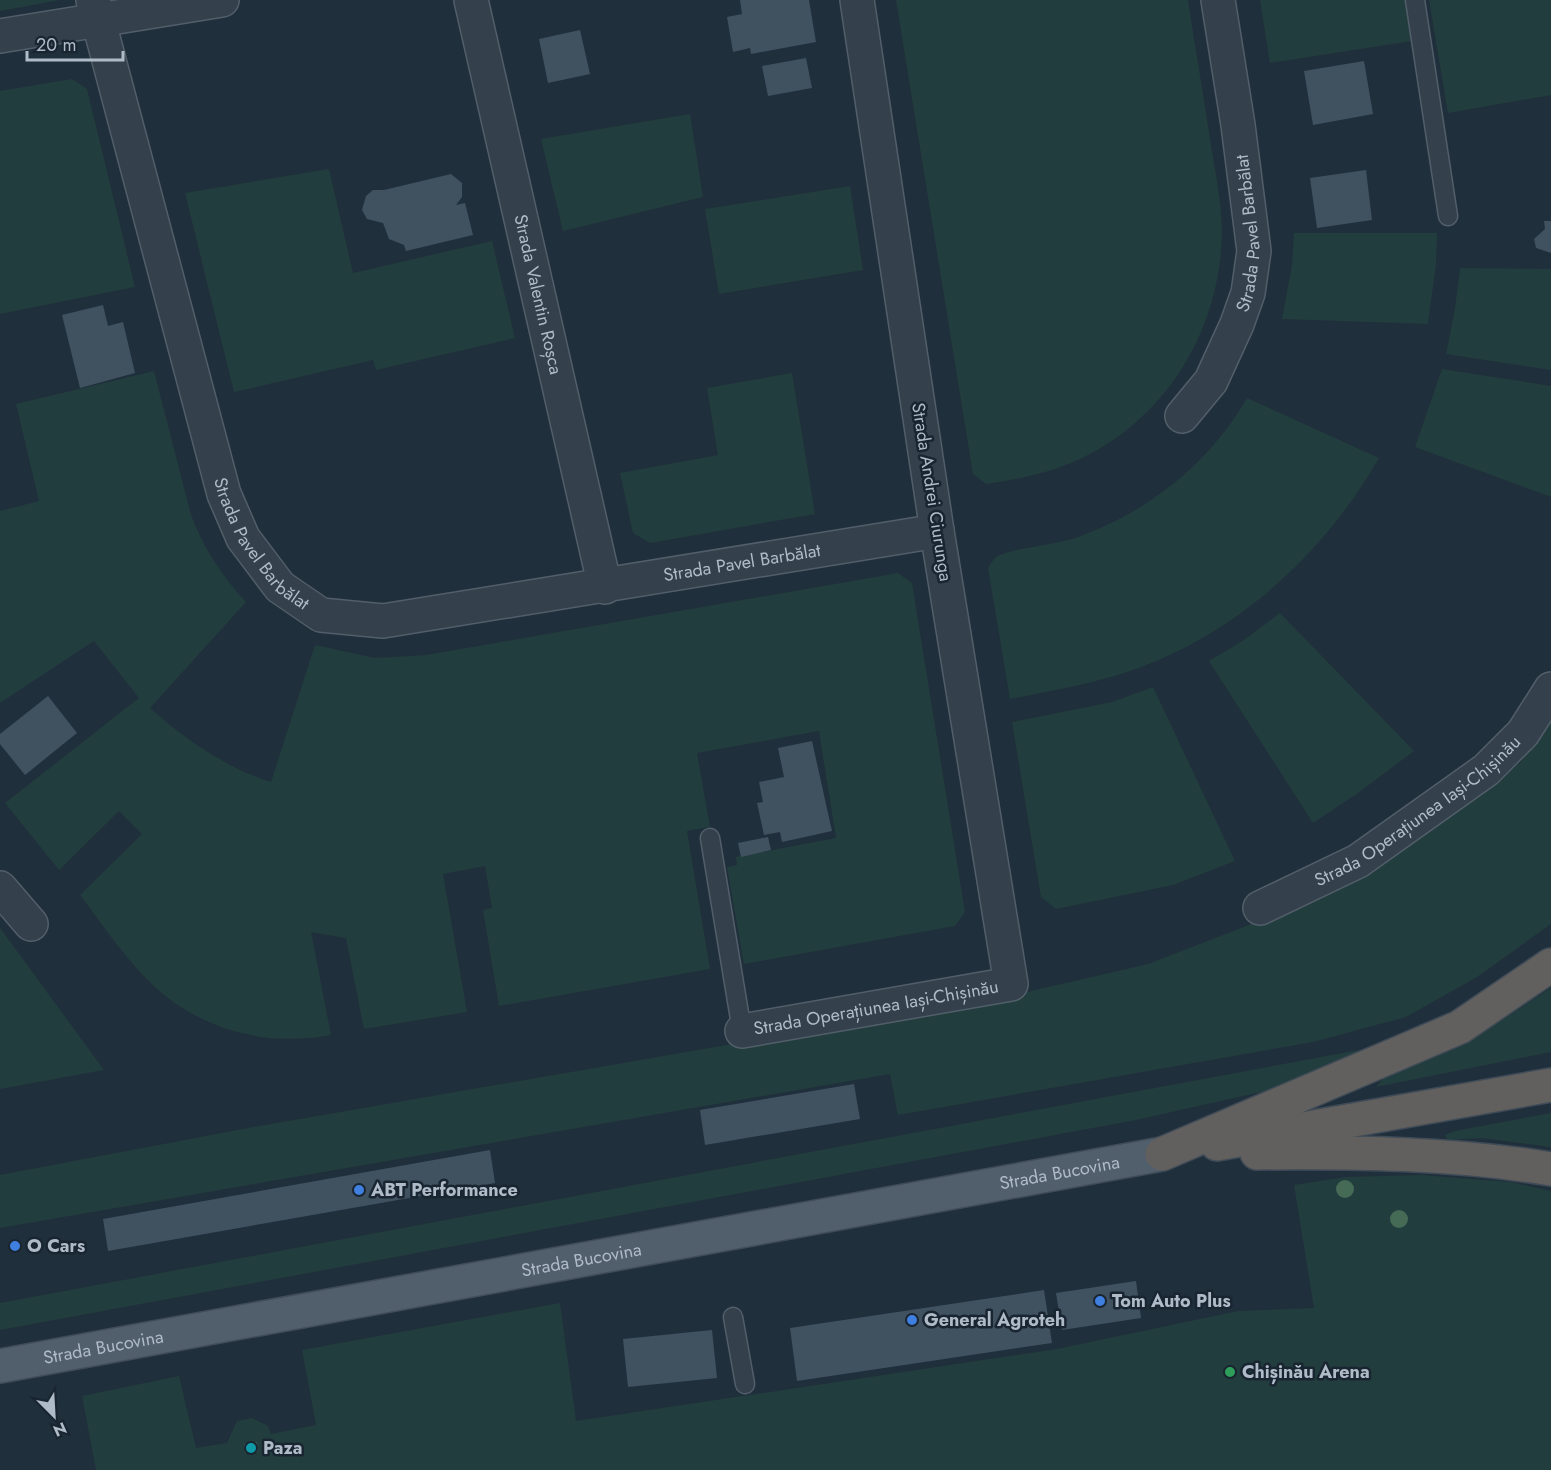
<svg xmlns="http://www.w3.org/2000/svg" width="1551" height="1470" viewBox="0 0 1551 1470" font-family="Jost,sans-serif">
<rect width="100%" height="100%" fill="#202f3c"/>
<!-- green -->
<g fill="#223d3d">
<path d="M0 0H60L0 11Z"/>
<path d="M896 0H1188C1195 46 1203 93 1210 139 1215 171 1222 203 1222 234 1220 328 1168 417 1082 458 1051 473 1019 479 986 484L973 474Z"/>
<path d="M1260 0H1405L1412 41 1270 63Z"/>
<path d="M1429 0H1551V95L1448 113Z"/>
<path d="M72 79 87 89 135 287 0 314V91Z"/>
<path d="M690 114 703 197 563 231 541 139Z"/>
<path d="M329 169 353 273 492 241 515 338 376 370 373 360 234 392 185 193Z"/>
<path d="M850 186 863 270 719 294 705 209Z"/>
<path d="M1294 233H1437L1436 264 1428 324 1282 319 1292 265Z"/>
<path d="M1460 268 1551 269V370L1446 354 1455 309Z"/>
<path d="M1442 369 1551 386V497L1415 447Z"/>
<path d="M154 371 191 515C204 549 222 576 246 602L150 708C185 739 226 768 271 782L315 645 375 658 426 655 898 573 912 583 965 912 955 926 744 964 727 867 737 865 736 857 836 838 819 731 697 753 710 827 687 831 710 969 499 1006 483 910 492 908 485 866 443 874 467 1012 364 1029 346 938 311 932 331 1035C268 1047 204 1031 156 988 127 962 104 926 80 895L142 834 119 811 59 870 5 803 139 698 94 641 0 703V511L39 501 16 404Z"/>
<path d="M792 373 815 514 650 543 633 533 620 473 718 455 707 388Z"/>
<path d="M1247 398 1379 458C1323 555 1237 634 1130 671 1091 684 1051 691 1010 699L988 568C990 565 993 560 996 557 1004 550 1057 544 1072 539 1146 514 1208 465 1247 398Z"/>
<path d="M1280 613 1414 751 1358 793 1313 823 1209 661 1244 640Z"/>
<path d="M1153 687 1235 861 1173 885 1056 909 1041 897 1012 722 1112 702Z"/>
<path d="M1551 714V924L1477 977 1406 1017 1313 1042 898 1115 890 1074 0 1228V1175L248 1128 1010 996 1148 964 1267 918 1354 876 1520 763Z"/>
<path d="M0 928 104 1070 0 1089Z"/>
<path d="M1551 988V1052L1376 1087 1383 1079 1484 1032Z"/>
<path d="M1391 1044 1274 1089 1136 1120 0 1330V1303Z"/>
<path d="M1551 1113V1147L1482 1138 1447 1140 1445 1135 1455 1131Z"/>
<path d="M1421 1175 1511 1182 1551 1191V1470H96L82 1396 179 1376 196 1448 227 1443 237 1421 252 1418 268 1426 271 1434 316 1425 302 1350 560 1303 576 1421 1057 1349 1238 1311 1314 1308 1294 1185 1346 1177Z"/>
</g>
<!-- building -->
<g fill="#405160">
<path d="M740 0H809L816 42 751 54 750 48 733 52 727 17 742 14Z"/>
<path d="M580 30 590 74 548 83 539 39Z"/>
<path d="M806 58 812 88 768 96 762 66Z"/>
<path d="M1364 61 1373 114 1313 125 1304 71Z"/>
<path d="M1366 170 1372 220 1317 228 1310 178Z"/>
<path d="M451 174 462 183V197L456 205 465 203 473 235 406 251 404 245 389 239 383 223 367 219 362 210 366 196 373 190H384Z"/>
<path d="M1544 221H1551V253L1536 248 1534 239 1545 229Z"/>
<path d="M103 305 108 326 123 322 135 373 80 388 62 315Z"/>
<path d="M48 696 77 733 25 775 0 744V734Z"/>
<path d="M812 741 832 831 782 842 780 832 764 835 757 803 763 802 759 782 784 777 778 748Z"/>
<path d="M768 837 771 850 741 857 738 843Z"/>
<path d="M854 1084 860 1119 705 1145 700 1110Z"/>
<path d="M490 1150 495 1183 108 1251 103 1219Z"/>
<path d="M1136 1281 1141 1318 1062 1330 1056 1293Z"/>
<path d="M1044 1290 1052 1343 797 1381 790 1328Z"/>
<path d="M712 1330 717 1378 628 1387 623 1339Z"/>
<path d="M257 1442 258 1452 245 1453 244 1444Z"/>
</g>
<g fill="none" stroke-linecap="round" stroke-linejoin="round">
<!-- service casing -->
<g stroke="#525e6a" stroke-width="21">
<g id="service">
<path d="M1415 0 1448 216"/>
<path d="M710 838 742 1031"/>
<path d="M733 1317 745 1384"/>
</g>
</g>
<!-- minor casing -->
<g stroke="#525e6a" stroke-width="36">
<g id="minor">
<path id="s1" d="M93 0 224 494 243 538 280 587 321 615 383 621 937 531"/>
<path id="s2" d="M471 0 605 587"/>
<path d="M0 36 222 0"/>
<path id="s3" d="M1182 416 1211 381 1237 324 1248 293 1254 251 1238 125 1218 0"/>
<path d="M0 888 31 924"/>
<path id="s4" d="M1260 908 1358 861 1486 770 1523 733 1551 689"/>
<path id="s5" d="M742 1031 1011 984 937 531 857 0"/>
</g>
</g>
<!-- primary casing -->
<g stroke="#404c58" stroke-width="36">
<g id="primary">
<path id="s6" d="M0 1366 1162 1154"/>
</g>
</g>
<!-- trunk casing -->
<g stroke="#3f4b57" stroke-width="36">
<g id="trunk">
<path d="M1217 1144 1551 1085"/>
<path d="M1257 1153C1356 1152 1453 1153 1551 1169"/>
<path d="M1162 1154 1460 1027 1551 965"/>
</g>
</g>
<!-- service -->
<use href="#service" stroke="#34404c" stroke-width="18"/>
<!-- minor -->
<use href="#minor" stroke="#34404c" stroke-width="33"/>
<!-- primary -->
<use href="#primary" stroke="#515f6c" stroke-width="33"/>
<!-- trunk -->
<use href="#trunk" stroke="#62605e" stroke-width="33"/>
</g>
<!-- trees -->
<g fill="#456a56">
<circle cx="1345" cy="1189" r="9"/>
<circle cx="1399" cy="1219" r="9"/>
</g>
<!-- markers -->
<g fill="#3f7fe0" stroke="#192531" stroke-width="2">
<circle cx="359" cy="1190" r="6"/>
<circle cx="15" cy="1246" r="6"/>
<circle cx="1100" cy="1301" r="6"/>
<circle cx="912" cy="1320" r="6"/>
</g>
<circle fill="#2e9e5b" stroke="#192531" stroke-width="2" cx="1230" cy="1372" r="6"/>
<circle fill="#0f9aa8" stroke="#192531" stroke-width="2" cx="251" cy="1448" r="6"/>
<g text-anchor="middle" stroke-width="5" stroke-linejoin="round" paint-order="stroke">
<!-- street labels -->
<g font-size="18" fill="#afbbc8" stroke="#192531">
<text dy="6" stroke="none"><textPath href="#s3" startOffset="201">Strada Pavel Barbălat</textPath></text>
<text dy="6" stroke="none"><textPath href="#s2" startOffset="302">Strada Valentin Roșca</textPath></text>
<text transform="translate(932 492) rotate(81)" y="6">Strada Andrei Ciurunga</text>
<text dy="6" stroke="none"><textPath href="#s1" startOffset="574">Strada Pavel Barbălat</textPath></text>
<text dy="6" stroke="none"><textPath href="#s1" startOffset="1096">Strada Pavel Barbălat</textPath></text>
<text dy="6" stroke="none"><textPath href="#s4" startOffset="186">Strada Operațiunea Iași-Chișinău</textPath></text>
<text dy="6" stroke="none"><textPath href="#s5" startOffset="136">Strada Operațiunea Iași-Chișinău</textPath></text>
<text dy="6" stroke="none"><textPath href="#s6" startOffset="1077">Strada Bucovina</textPath></text>
<text dy="6" stroke="none"><textPath href="#s6" startOffset="591">Strada Bucovina</textPath></text>
<text dy="6" stroke="none"><textPath href="#s6" startOffset="105">Strada Bucovina</textPath></text>
</g>
<!-- poi labels -->
<g font-size="18" font-weight="bold" fill="#afbbc8" stroke="#192531" text-anchor="start">
<text x="371" y="1196">ABT Performance</text>
<text x="27" y="1252">O Cars</text>
<text x="1112" y="1307">Tom Auto Plus</text>
<text x="924" y="1326">General Agroteh</text>
<text x="1242" y="1378">Chișinău Arena</text>
<text x="263" y="1454">Paza</text>
</g>
</g>
<!-- north arrow -->
<g transform="translate(54 1416) rotate(156)" stroke="#192531" stroke-width="4.5" paint-order="stroke">
<path d="M0-4.5L10 22L0 15L-10 22Z" fill="#afbbc8"/>
<text y="-9" font-size="16" font-weight="bold" text-anchor="middle" fill="#afbbc8">N</text>
</g>
<!-- scale -->
<path d="M27 51v9h96v-9" fill="none" stroke="#afbbc8" stroke-width="3"/>
<text x="36" y="51" font-size="18" fill="#afbbc8" stroke="#192531" stroke-width="4.5" paint-order="stroke">20 m</text>
</svg>
